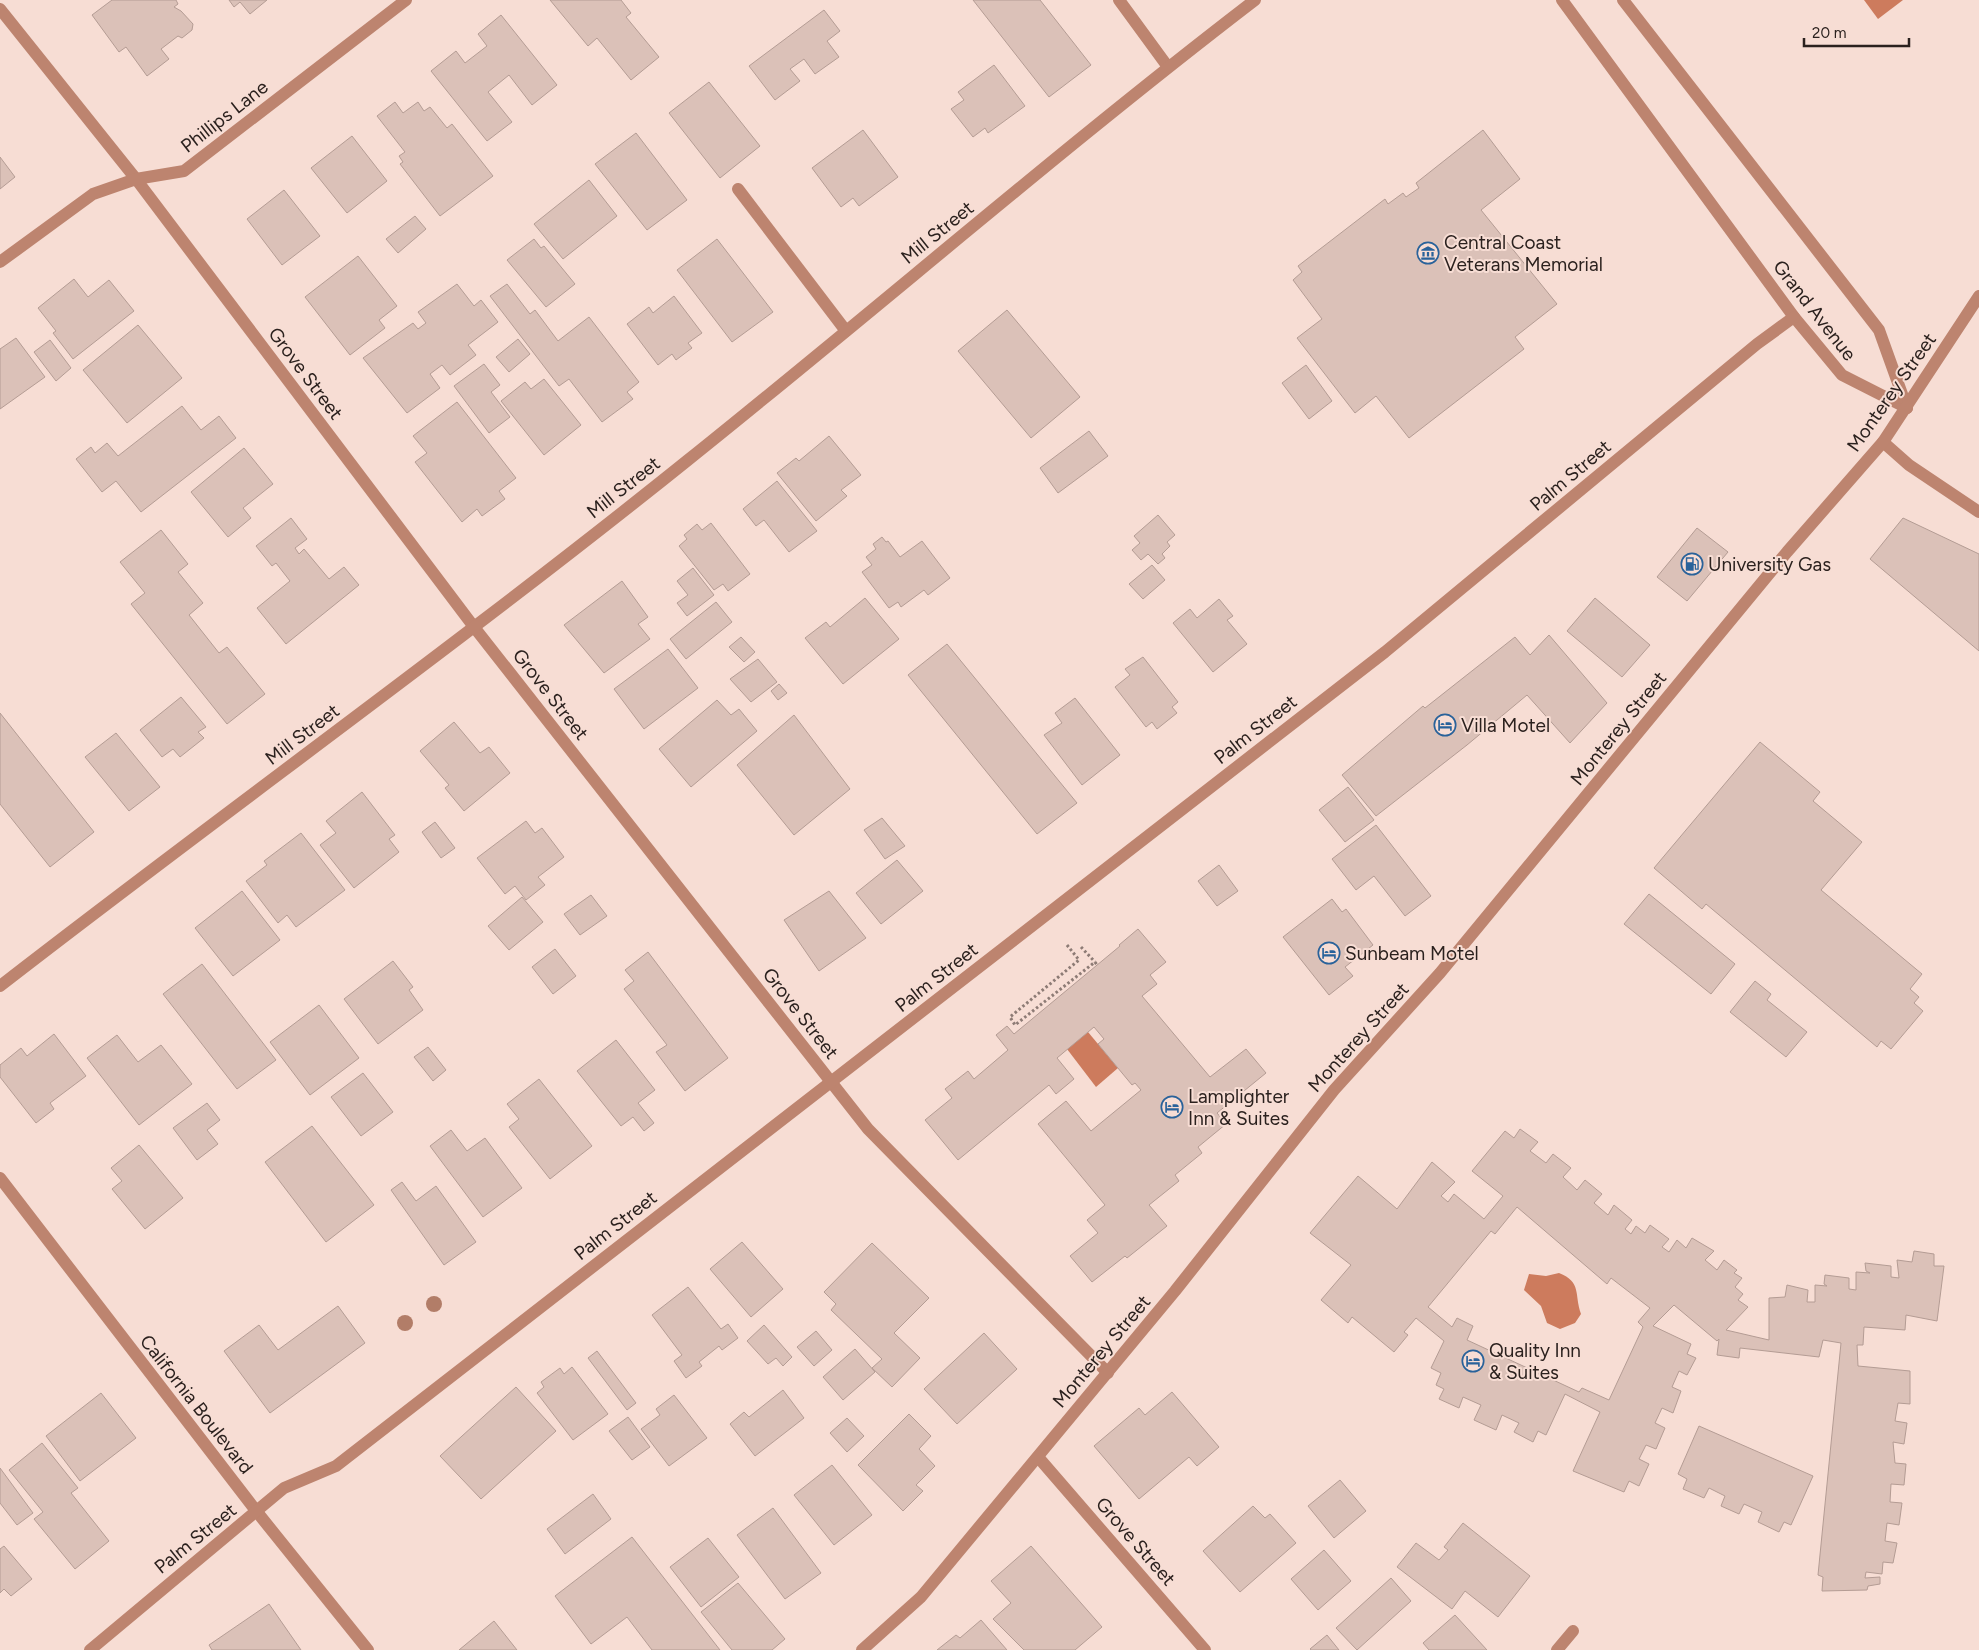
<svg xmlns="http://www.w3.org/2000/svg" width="1979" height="1650" viewBox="0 0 1979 1650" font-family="Figtree,sans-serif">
<rect width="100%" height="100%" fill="#f7ddd4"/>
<!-- water -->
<g fill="#cd7b5d">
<path d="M1864 0H1903L1878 19Z"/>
<path d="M1088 1032 1118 1068 1096 1087 1067 1049Z"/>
<path d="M1559 1273C1582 1282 1574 1294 1581 1314L1575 1323 1560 1329 1547 1323 1541 1306 1524 1290 1529 1274 1546 1276Z"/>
</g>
<!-- building -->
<g fill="#dbc1b8" stroke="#b49c94" fill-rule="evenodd">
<path d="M112 0H176L178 4 174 7 181 11 193 24 192 30 182 38 178 36 161 49 169 59 147 76 126 47 119 52 92 15Z"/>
<path d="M229 0H267L250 14 240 2 234 7Z"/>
<path d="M550 0H621L631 13 626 17 659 57 631 80 597 38 588 46Z"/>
<path d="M973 0H1040L1091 65 1049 97Z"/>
<path d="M824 10 840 31 827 41 839 57 815 74 804 59 790 69 800 81 775 100 749 66Z"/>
<path d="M501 15 557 85 532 105 509 75 488 92 512 122 487 141 431 71 456 51 465 63 487 46 478 34Z"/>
<path d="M994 65 1025 106 988 133 985 128 973 137 951 109 964 100 958 92Z"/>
<path d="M709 82 760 146 720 178 669 113Z"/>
<path d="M395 102 403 113 418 102 424 111 430 107 447 128 452 124 493 176 440 216 400 164 403 162 399 156 405 152 377 116Z"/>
<path d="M863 130 898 177 859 206 853 198 841 207 812 168Z"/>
<path d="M1483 130 1520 179 1481 210 1557 304 1515 337 1524 349 1409 438 1376 396 1355 413 1297 338 1322 319 1293 280 1302 272 1298 266 1385 199 1388 204 1403 193 1406 197 1419 188 1416 183Z"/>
<path d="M636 133 687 200 647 230 595 164Z"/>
<path d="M352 136 387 181 347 213 311 168Z"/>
<path d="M0 157 15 177 0 189Z"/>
<path d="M589 180 617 216 563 259 534 224Z"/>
<path d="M284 190 320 236 282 265 247 219Z"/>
<path d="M415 216 426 229 398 253 386 239Z"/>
<path d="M534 239 541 248 544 246 575 284 546 307 507 260Z"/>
<path d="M717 239 773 312 732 342 677 270Z"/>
<path d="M358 256 397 306 379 320 385 328 350 355 305 297Z"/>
<path d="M74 279 88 297 109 280 134 311 73 359 53 333 56 331 38 308Z"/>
<path d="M457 284 474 306 481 300 498 322 468 345 476 355 450 375 442 365 430 374 440 388 407 413 363 358 413 323 418 329 426 323 418 312Z"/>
<path d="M507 284 530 314 535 310 558 341 589 317 639 382 627 392 633 399 602 422 569 379 559 386 490 296Z"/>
<path d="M674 296 702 333 688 343 692 348 676 360 672 354 658 365 627 324 649 307 653 313Z"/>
<path d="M1007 310 1080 397 1031 438 958 351Z"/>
<path d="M138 325 182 378 127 423 83 370Z"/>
<path d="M16 338 45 377 0 409V349Z"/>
<path d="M518 339 530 354 509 372 496 357Z"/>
<path d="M50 340 71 368 56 381 34 352Z"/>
<path d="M484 364 500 385 491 392 510 417 489 433 454 386Z"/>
<path d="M1306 365 1332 401 1309 419 1282 383Z"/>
<path d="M544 379 581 425 544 455 501 401 525 382 531 389Z"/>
<path d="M457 402 516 478 499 491 505 499 482 516 477 509 462 522 415 462 427 453 413 436Z"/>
<path d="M182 406 201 430 219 416 236 438 141 512 116 481 102 492 76 459 91 447 95 453 107 443 118 456Z"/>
<path d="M1089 431 1108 456 1058 493 1040 468Z"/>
<path d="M829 436 861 475 841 490 847 496 816 521 777 473 796 458 799 461Z"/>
<path d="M244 448 273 484 243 508 251 518 228 537 191 492Z"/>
<path d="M777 481 817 531 789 552 764 520 756 526 743 509Z"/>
<path d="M1158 515 1175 535 1167 542 1170 546 1162 554 1165 558 1158 564 1148 554 1141 560 1132 550 1140 543 1134 536Z"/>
<path d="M291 518 307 539 295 548 299 554 304 549 329 579 344 567 359 585 286 644 257 608 290 581 276 563 272 566 256 546Z"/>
<path d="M1903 518 1979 554V651L1870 559Z"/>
<path d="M711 523 750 574 728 591 723 584 714 590 679 546 687 539 684 535 697 524 702 530Z"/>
<path d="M1697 528 1728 552 1687 601 1657 577Z"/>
<path d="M161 530 188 564 178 572 203 603 189 615 219 653 227 647 265 694 227 724 131 604 145 593 120 562Z"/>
<path d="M882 537 886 542 888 541 900 557 922 541 950 578 928 595 924 590 901 607 898 602 889 608 862 572 872 565 866 557 876 549 873 544Z"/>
<path d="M1152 565 1165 580 1143 599 1129 584Z"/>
<path d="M693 568 714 595 687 616 677 603 688 595 677 581Z"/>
<path d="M622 581 648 617 638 624 650 639 604 673 564 625Z"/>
<path d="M865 598 899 639 843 684 805 638 826 622 830 627Z"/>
<path d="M1595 598 1650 645 1622 677 1567 631Z"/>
<path d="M1219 599 1233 616 1227 620 1247 644 1213 672 1173 623 1190 609 1197 618Z"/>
<path d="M716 602 732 622 686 659 670 639Z"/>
<path d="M1549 635 1607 703 1570 743 1527 695 1467 745 1376 816 1342 775 1423 706 1425 708 1515 637 1530 655Z"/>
<path d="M741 637 755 652 744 662 729 647Z"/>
<path d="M947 644 1077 803 1037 834 908 675Z"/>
<path d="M668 649 698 688 644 729 614 689Z"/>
<path d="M1143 657 1178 702 1172 707 1177 713 1157 729 1152 722 1146 727 1115 687 1130 675 1125 669Z"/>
<path d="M758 659 777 682 751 702 730 679Z"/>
<path d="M779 684 787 693 778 700 771 691Z"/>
<path d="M181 697 206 727 198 732 204 738 180 757 173 749 162 757 140 730Z"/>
<path d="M1075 698 1120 755 1082 785 1044 735 1062 723 1055 713Z"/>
<path d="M717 700 731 715 739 709 757 731 691 787 659 749Z"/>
<path d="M0 713 94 832 50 867 0 804Z"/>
<path d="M794 715 850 789 794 835 737 765Z"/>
<path d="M454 722 480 753 489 747 510 773 464 811 445 788 449 785 420 751Z"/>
<path d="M116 733 160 787 129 811 85 757Z"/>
<path d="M1760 742 1820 792 1813 801 1862 842 1821 890 1922 974 1910 989 1919 997 1914 1003 1923 1011 1891 1049 1881 1041 1877 1047 1706 904 1702 909 1654 868Z"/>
<path d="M1348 787 1374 820 1345 842 1319 810Z"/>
<path d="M362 792 395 835 389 839 399 852 354 888 320 845 336 833 326 821Z"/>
<path d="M882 818 905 846 885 859 864 830Z"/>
<path d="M526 821 535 833 542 828 564 857 538 877 545 885 526 900 515 886 505 894 477 858Z"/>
<path d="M435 822 455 848 441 858 422 832Z"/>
<path d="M1376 825 1431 896 1405 916 1374 876 1356 890 1332 859Z"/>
<path d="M301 833 345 890 296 927 287 915 278 923 246 881 267 865 264 861Z"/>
<path d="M897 860 923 891 881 924 856 893Z"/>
<path d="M1219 865 1238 891 1217 906 1198 881Z"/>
<path d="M242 891 280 940 233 976 195 928Z"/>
<path d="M829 891 866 938 819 971 784 920Z"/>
<path d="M1649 894 1735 964 1711 994 1624 924Z"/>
<path d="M591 895 607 916 580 935 564 914Z"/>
<path d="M522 897 543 922 509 950 488 926Z"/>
<path d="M1332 899 1342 912 1346 909 1373 945 1345 967 1353 976 1329 995 1283 937Z"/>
<path d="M1138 929 1166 962 1150 975 1157 984 1142 996 1210 1077 1246 1049 1266 1073 1217 1113 1226 1124 1198 1147 1202 1153 1175 1175 1179 1181 1149 1205 1167 1226 1127 1258 1125 1256 1092 1282 1070 1256 1098 1233 1087 1220 1105 1205 1038 1124 1066 1101 1091 1131 1141 1090 1135 1083 1132 1085 1098 1044 1104 1039 1094 1027 1057 1058 1074 1079 1056 1094 1049 1085 958 1160 925 1120 952 1098 945 1089 968 1071 974 1079 1008 1050 996 1035 1007 1026 1014 1034 1120 946 1119 945Z"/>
<path d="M555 949 576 976 553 994 532 967Z"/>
<path d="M648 952 728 1058 685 1091 656 1052 667 1045 624 989 634 981 625 970Z"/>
<path d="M393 961 413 987 409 990 423 1010 378 1044 344 999Z"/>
<path d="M202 964 276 1060 237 1089 163 994Z"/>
<path d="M1755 981 1771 994 1767 1000 1807 1032 1786 1057 1730 1012Z"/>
<path d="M319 1005 359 1058 310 1095 270 1042Z"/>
<path d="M54 1034 86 1076 50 1103 54 1109 36 1123 0 1077V1065L21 1048 27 1056Z"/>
<path d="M117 1035 138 1062 161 1045 192 1084 139 1125 87 1058Z"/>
<path d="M616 1040 655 1090 638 1103 654 1123 644 1131 633 1117 621 1126 577 1071Z"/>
<path d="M428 1047 446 1070 433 1081 414 1057Z"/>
<path d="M363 1073 393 1112 361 1136 331 1097Z"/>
<path d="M539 1079 592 1146 550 1179 509 1127 519 1119 507 1104Z"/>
<path d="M207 1103 220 1120 207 1130 218 1144 197 1160 173 1128Z"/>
<path d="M312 1126 374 1205 326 1242 265 1162Z"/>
<path d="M1520 1129 1538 1142 1530 1151 1546 1163 1553 1154 1571 1168 1563 1177 1577 1190 1585 1180 1602 1194 1594 1203 1608 1215 1614 1205 1632 1220 1625 1229 1631 1234 1636 1226 1645 1233 1650 1225 1669 1239 1662 1247 1669 1252 1677 1240 1686 1248 1692 1238 1714 1251 1705 1260 1717 1270 1724 1260 1737 1270 1734 1273 1742 1278 1735 1287 1743 1294 1738 1300 1748 1307 1726 1330 1769 1340V1298L1785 1297 1787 1285 1808 1290 1807 1302H1815V1285L1827 1286 1824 1284 1825 1275 1849 1278V1289L1856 1290V1272L1870 1273 1866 1271 1865 1263 1891 1266V1277L1899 1278 1897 1260 1912 1262 1914 1251 1934 1254V1266H1944L1937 1321 1906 1315 1905 1330 1864 1327 1863 1345H1857L1858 1366 1910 1371V1404L1898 1403 1895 1421 1907 1423 1904 1444 1893 1442 1895 1463 1906 1464 1904 1485 1891 1484 1890 1502 1902 1503 1899 1525 1887 1523 1885 1541 1897 1543 1893 1563 1883 1562 1882 1574 1866 1572 1865 1578 1880 1577V1584L1868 1586 1867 1590 1822 1591 1823 1577 1818 1575 1841 1343 1823 1340 1819 1357 1740 1348 1739 1358 1717 1355 1719 1339 1717 1341 1674 1305 1653 1326 1691 1344 1687 1354 1696 1358 1687 1375 1679 1371 1672 1387 1681 1391 1673 1413 1662 1408 1655 1423 1665 1428 1656 1449 1646 1445 1639 1459 1649 1464 1639 1486 1629 1481 1624 1492 1573 1471 1600 1412 1565 1394 1546 1435 1538 1431 1533 1442 1514 1432 1519 1423 1502 1415 1496 1430 1474 1420 1481 1405 1463 1397 1459 1408 1439 1399 1444 1389 1436 1385 1441 1373 1431 1368 1444 1341 1416 1318 1404 1332 1408 1335 1394 1352 1352 1317 1348 1323 1321 1300 1351 1265 1310 1233 1358 1176 1397 1209 1432 1162 1455 1182 1441 1196 1448 1202 1454 1194 1484 1219 1503 1196 1472 1171 1505 1131 1514 1138ZM1517 1207 1607 1284 1611 1278 1650 1308 1638 1322 1643 1327 1609 1400 1582 1388 1579 1392 1467 1340 1473 1326 1457 1318 1452 1327 1428 1307 1491 1231 1495 1234Z"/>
<path d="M451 1130 467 1151 485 1138 522 1188 483 1217 430 1146Z"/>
<path d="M139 1145 183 1198 145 1229 112 1189 122 1181 111 1168Z"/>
<path d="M402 1182 416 1201 436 1186 476 1242 444 1265 391 1190Z"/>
<path d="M742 1242 783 1289 751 1317 710 1269Z"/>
<path d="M872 1243 929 1298 894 1333 920 1358 892 1387 872 1368 882 1359 831 1310 836 1304 824 1292Z"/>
<path d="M688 1287 721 1329 728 1324 738 1338 722 1350 719 1346 699 1362 702 1366 686 1378 674 1361 682 1355 652 1315Z"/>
<path d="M338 1306 365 1343 270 1413 224 1351 259 1325 278 1350Z"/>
<path d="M764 1325 792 1357 783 1366 776 1358 768 1364 747 1341Z"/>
<path d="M816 1331 832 1350 814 1366 797 1347Z"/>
<path d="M984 1333 1017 1369 957 1424 924 1389Z"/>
<path d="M855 1349 875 1372 843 1400 823 1377Z"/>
<path d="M597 1351 636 1403 627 1410 588 1358Z"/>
<path d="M572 1367 608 1414 573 1440 537 1393 544 1387 541 1382 560 1368 564 1374Z"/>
<path d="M516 1387 556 1431 481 1499 440 1456Z"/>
<path d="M783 1390 804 1418 755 1456 730 1424 744 1412 749 1417Z"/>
<path d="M1172 1392 1219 1447 1197 1466 1189 1457 1139 1499 1094 1446 1139 1408 1145 1415Z"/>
<path d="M101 1393 136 1438 80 1481 46 1436Z"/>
<path d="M674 1395 707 1438 669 1466 641 1429 660 1415 656 1409Z"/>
<path d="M909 1414 931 1436 919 1449 935 1466 916 1485 923 1491 903 1511 858 1465Z"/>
<path d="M628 1417 650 1447 632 1460 609 1431Z"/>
<path d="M847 1418 864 1436 847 1452 830 1433Z"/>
<path d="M1699 1426 1813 1476 1791 1525 1784 1522 1779 1532 1758 1522 1762 1512 1744 1504 1739 1514 1721 1506 1725 1496 1709 1488 1704 1498 1683 1489 1687 1479 1678 1474Z"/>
<path d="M42 1443 78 1488 71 1493 109 1541 75 1569 34 1519 43 1512 9 1470Z"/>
<path d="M832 1465 872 1515 834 1545 794 1495Z"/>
<path d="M0 1468 33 1513 17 1525 0 1503Z"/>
<path d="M1340 1480 1366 1511 1334 1538 1308 1506Z"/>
<path d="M593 1494 611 1519 565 1554 547 1529Z"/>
<path d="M1253 1506 1265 1518 1270 1514 1296 1543 1240 1592 1203 1551Z"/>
<path d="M773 1508 821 1573 785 1599 737 1535Z"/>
<path d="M1463 1523 1530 1576 1498 1617 1465 1591 1452 1609 1397 1567 1416 1543 1439 1560 1448 1550 1444 1547Z"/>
<path d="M632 1537 720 1650H652L627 1617 591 1644 555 1596Z"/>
<path d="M708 1538 739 1577 701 1607 670 1567Z"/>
<path d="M4 1546 32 1579 11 1596 4 1589 0 1593V1549Z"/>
<path d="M1031 1546 1102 1627 1075 1650H1024L993 1619 1011 1603 991 1581Z"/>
<path d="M1324 1550 1351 1581 1318 1610 1291 1579Z"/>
<path d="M1391 1578 1411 1601 1357 1650 1336 1628Z"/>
<path d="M738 1583 785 1639 772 1650H732L701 1612Z"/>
<path d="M269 1604 301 1650H212L209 1645Z"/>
<path d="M1455 1615 1487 1650H1429L1423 1643Z"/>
<path d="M981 1620 1007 1650H937L956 1635 960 1638Z"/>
<path d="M494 1621 517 1650H459Z"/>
<path d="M1327 1635 1339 1650H1311L1310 1649Z"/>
</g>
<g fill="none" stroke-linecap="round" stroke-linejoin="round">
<!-- path -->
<g stroke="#8d7b75" stroke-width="3" stroke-dasharray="2.5 2.5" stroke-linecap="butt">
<path d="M1067 945 1079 960 1010 1017 1015 1025 1095 962 1097 965"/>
<path d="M1081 947 1095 962"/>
</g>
<!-- minor -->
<g stroke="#bd846f" stroke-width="12">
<path d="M1119 0 1168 67"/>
<path d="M1562 0 1794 317 1842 375 1907 408"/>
<path d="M1623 0 1879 330 1907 408"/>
<path d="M0 9 136 179 474 627 868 1129 1108 1373"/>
<path d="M738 189 846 331"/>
<path d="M0 262 93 194 136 179 184 171 406 0"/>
<path d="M1883 442 1909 465 1979 512"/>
<path d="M0 986C228 809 463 641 688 460 878 308 1062 148 1255 0"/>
<path d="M0 1178 257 1512 368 1650"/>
<path d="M1038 1457 1205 1650"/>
<path d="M90 1650 284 1488 336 1466 1385 652 1757 344 1794 317"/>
<path d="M862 1650 921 1597 1175 1291 1334 1090 1440 973 1787 552 1883 442 1979 296"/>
<path d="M1557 1650 1573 1631"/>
</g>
</g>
<!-- trees -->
<g fill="#b27d68">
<circle cx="434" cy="1304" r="8"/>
<circle cx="405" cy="1323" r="8"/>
</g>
<!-- icons -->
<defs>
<g id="museum-ring" transform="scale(1.125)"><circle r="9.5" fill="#f7ddd4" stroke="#29629a" stroke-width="1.5"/><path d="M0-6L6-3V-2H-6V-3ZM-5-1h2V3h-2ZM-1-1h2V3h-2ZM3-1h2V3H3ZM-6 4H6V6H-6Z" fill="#29629a"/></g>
<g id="fuel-ring" transform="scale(1.125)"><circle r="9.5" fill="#f7ddd4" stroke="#29629a" stroke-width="1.5"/><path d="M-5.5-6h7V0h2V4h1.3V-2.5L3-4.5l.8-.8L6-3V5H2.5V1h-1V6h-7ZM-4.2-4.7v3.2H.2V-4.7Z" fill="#29629a"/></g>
<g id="hotel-ring" transform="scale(1.125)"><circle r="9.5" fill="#f7ddd4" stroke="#29629a" stroke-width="1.5"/><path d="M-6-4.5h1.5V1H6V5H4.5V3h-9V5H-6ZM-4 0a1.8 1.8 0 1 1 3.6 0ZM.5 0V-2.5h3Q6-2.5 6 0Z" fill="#29629a"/></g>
</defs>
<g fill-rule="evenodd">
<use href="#museum-ring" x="1428" y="253"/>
<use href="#fuel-ring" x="1692" y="564"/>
<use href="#hotel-ring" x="1445" y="725"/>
<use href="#hotel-ring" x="1329" y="953"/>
<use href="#hotel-ring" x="1172" y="1107"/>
<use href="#hotel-ring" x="1473" y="1361"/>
</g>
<g text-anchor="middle" stroke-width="4" stroke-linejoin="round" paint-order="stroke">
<!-- street labels -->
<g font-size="19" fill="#2b211e" stroke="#f7ddd4">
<text transform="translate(224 116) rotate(-38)" y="7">Phillips Lane</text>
<text transform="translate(937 232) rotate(-39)" y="7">Mill Street</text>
<text transform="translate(1815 310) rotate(52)" y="7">Grand Avenue</text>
<text transform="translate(306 373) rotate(53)" y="7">Grove Street</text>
<text transform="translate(1891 392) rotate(-55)" y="7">Monterey Street</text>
<text transform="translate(1570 475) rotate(-40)" y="7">Palm Street</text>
<text transform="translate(623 487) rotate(-38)" y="7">Mill Street</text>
<text transform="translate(551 694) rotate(52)" y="7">Grove Street</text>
<text transform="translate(1618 728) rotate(-51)" y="7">Monterey Street</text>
<text transform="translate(1255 729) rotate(-38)" y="7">Palm Street</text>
<text transform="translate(302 734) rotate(-37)" y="7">Mill Street</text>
<text transform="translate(936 977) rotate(-38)" y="7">Palm Street</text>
<text transform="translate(801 1013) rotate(52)" y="7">Grove Street</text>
<text transform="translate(1358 1037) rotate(-48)" y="7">Monterey Street</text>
<text transform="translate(615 1225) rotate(-38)" y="7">Palm Street</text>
<text transform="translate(1101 1351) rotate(-50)" y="7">Monterey Street</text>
<text transform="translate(197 1404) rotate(52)" y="7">California Boulevard</text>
<text transform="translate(195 1538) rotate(-39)" y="7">Palm Street</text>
<text transform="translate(1136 1541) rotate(49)" y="7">Grove Street</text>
</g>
<!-- poi labels -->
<g font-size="19" fill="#2b211e" stroke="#f7ddd4" text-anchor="start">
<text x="1444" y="249">Central Coast<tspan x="1444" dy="22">Veterans Memorial</tspan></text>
<text x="1708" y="571">University Gas</text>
<text x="1461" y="732">Villa Motel</text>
<text x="1345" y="960">Sunbeam Motel</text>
<text x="1188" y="1103">Lamplighter<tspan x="1188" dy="22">Inn &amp; Suites</tspan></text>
<text x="1489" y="1357">Quality Inn<tspan x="1489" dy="22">&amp; Suites</tspan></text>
</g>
</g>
<!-- scale -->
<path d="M1804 38v8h105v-8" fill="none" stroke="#2b211e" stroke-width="2.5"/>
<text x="1812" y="38" font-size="15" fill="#2b211e" stroke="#f7ddd4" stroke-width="4" paint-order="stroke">20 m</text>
</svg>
